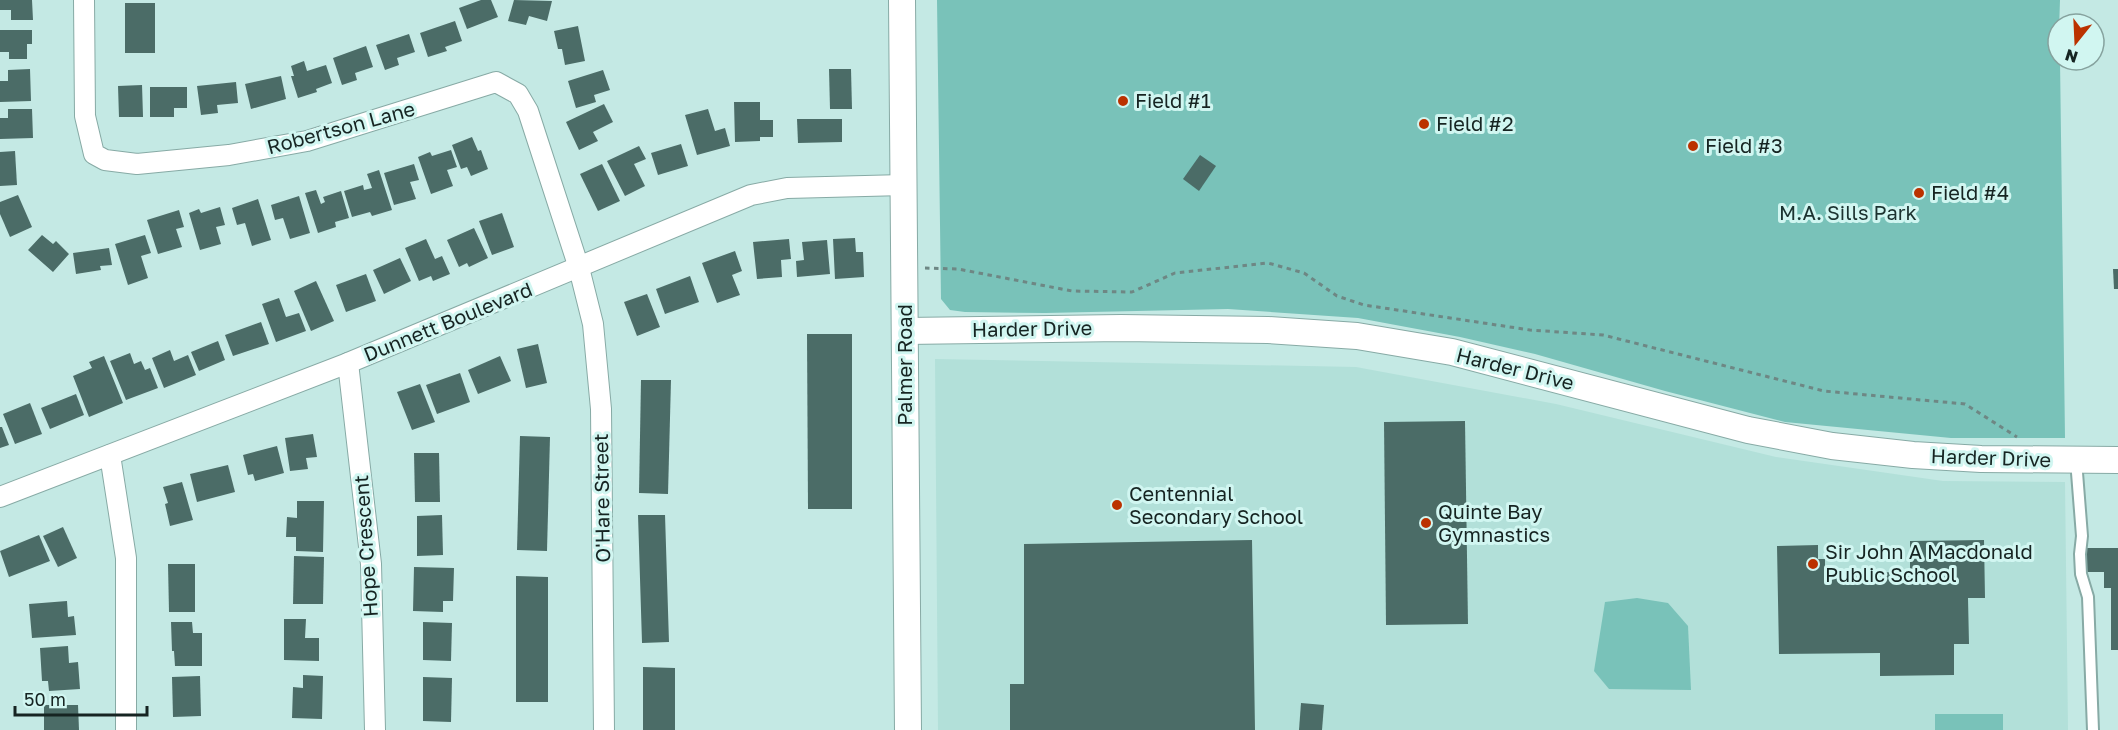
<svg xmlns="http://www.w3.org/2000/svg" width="2118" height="730" viewBox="0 0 2118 730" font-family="'Golos Text',sans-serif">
<rect width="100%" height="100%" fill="#c4e9e4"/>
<!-- built -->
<path fill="#b2e0d9" d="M935 359 1356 367 1556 404 1776 457 1943 481 2065 482 2068 730H938Z"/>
<!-- green -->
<g fill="#79c2b9">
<path d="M937 0H2060L2058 60H2060L2065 438H1951L1785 422 1665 391 1535 354 1460 337 1358 318 1228 309 1045 313 965 312 950 310 941 299Z"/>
<path d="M1637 598 1668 603 1688 626 1691 690 1609 689 1594 671 1605 602Z"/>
<rect x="1935" y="714" width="68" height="16"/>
</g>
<!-- building -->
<g fill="#4b6c67">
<path d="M0 0H32L33 20H11V10H0Z"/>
<path d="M481 0H491L498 17 467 29 459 8Z"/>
<path d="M514 0 552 1 547 21 529 16 526 25 508 21Z"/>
<rect x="125" y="3" width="30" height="50"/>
<path d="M455 21 462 41 445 47 447 51 428 57 420 33Z"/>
<path d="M578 26 585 61 565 65 562 49H558L554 31Z"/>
<path d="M0 30H32V44H27V59H9V52H0Z"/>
<path d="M409 34 415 52 397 58 399 65 385 70 376 45Z"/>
<path d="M366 46 373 67 355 73 357 80 342 85 333 58Z"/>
<path d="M304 61 307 71 326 65 332 83 316 89 317 92 298 98 291 76H294L291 66Z"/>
<path d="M30 69 31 101 0 102V81H8V70Z"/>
<path d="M829 69H851L852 109H830Z"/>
<path d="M603 70 610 90 594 95 596 102 576 108 568 81Z"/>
<path d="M281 76 286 99 251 109 245 84Z"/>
<path d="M236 82 238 103 217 105 218 113 201 115 197 86Z"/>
<path d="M142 85 143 117H119L118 86Z"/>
<path d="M150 87H187V108H174V117H150Z"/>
<path d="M734 102H760V120H773V137H760V141L735 142Z"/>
<path d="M604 104 613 122 593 132 598 141 579 150 566 122Z"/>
<path d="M8 109H32L33 138 0 139V118H8Z"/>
<path d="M708 109 715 131 725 128 730 146 697 155 685 115Z"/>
<path d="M797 119H842V142L798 143Z"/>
<path d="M472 137 478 151 481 150 488 169 471 176 467 167 461 169 452 145Z"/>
<path d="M681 144 688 166 658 175 651 153Z"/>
<path d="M639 146 646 159 634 164 645 186 625 196 607 161Z"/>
<path d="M451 150 457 167 447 170 453 186 431 194 418 157 430 152 432 156Z"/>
<path d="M15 151 17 185 0 186V152Z"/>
<path d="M1200 155 1216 166 1199 191 1183 179Z"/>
<path d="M414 164 419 180 410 182 416 199 394 205 384 173Z"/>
<path d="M602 164 620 201 598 211 580 174Z"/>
<path d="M379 170 392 210 372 216 370 212 352 217 344 191 363 185 364 190 372 188 367 174Z"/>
<path d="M316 190 321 204 325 202 323 197 341 191 349 218 335 222 336 227 318 233 305 193Z"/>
<path d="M18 195 32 227 10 237 0 214V202Z"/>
<path d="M299 196 310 233 290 239 283 218 275 220 271 205Z"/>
<path d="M258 199 271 240 252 246 245 223 237 225 232 208Z"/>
<path d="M220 207 225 225 216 227 221 244 200 250 189 213 199 209 201 213Z"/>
<path d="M179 210 184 227 176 229 182 247 158 254 147 220Z"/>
<path d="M502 213 514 247 492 255 479 221Z"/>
<path d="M474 228 488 258 469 267 467 263 459 267 447 240Z"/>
<path d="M42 235 53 244 56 241 69 254 53 272 28 250Z"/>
<path d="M145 235 151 253 141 256 148 278 128 285 115 244Z"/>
<path d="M855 238 856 252H863L864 277 835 279 833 239Z"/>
<path d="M426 239 435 259 442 256 450 274 433 281 431 276 419 281 405 248Z"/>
<path d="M789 239 791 259 781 260 782 277 757 279 753 242Z"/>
<path d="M827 240 830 274 797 277 796 261 804 260 802 242Z"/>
<path d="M109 248 112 265 100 266 101 270 76 274 73 253Z"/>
<path d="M735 251 742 271 732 275 740 295 717 303 702 263Z"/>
<path d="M400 258 411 281 384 294 373 270Z"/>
<path d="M2113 269H2118V289H2114Z"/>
<path d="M366 274 376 301 346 312 336 285Z"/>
<path d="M690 276 699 302 665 314 656 289Z"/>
<path d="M316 281 334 321 311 331 294 291Z"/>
<path d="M647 294 660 327 637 336 624 302Z"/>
<path d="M279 298 286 317 299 313 306 331 276 342 262 304Z"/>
<path d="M261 322 269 344 233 356 225 335Z"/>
<path d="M807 334H852V509H808Z"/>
<path d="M218 341 225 360 199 371 191 352Z"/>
<path d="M538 344 547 383 526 388 517 349Z"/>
<path d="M170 350 174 361 188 355 196 375 164 388 152 358Z"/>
<path d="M130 353 134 364 141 361 145 370 150 368 158 388 126 400 110 361Z"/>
<path d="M104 356 123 403 89 417 73 376 92 368 89 362Z"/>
<path d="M500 356 511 381 478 394 468 370Z"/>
<path d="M460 373 470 402 437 414 426 385Z"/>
<path d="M641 380H671L668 494 639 493Z"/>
<path d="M420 384 435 422 412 430 397 392Z"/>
<path d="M76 394 84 415 50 429 41 408Z"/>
<path d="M30 403 42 434 15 444 3 414Z"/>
<path d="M1465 421 1468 624 1386 625 1384 422Z"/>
<path d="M0 427H2L9 445 0 448Z"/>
<path d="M313 434 317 457 306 458 308 469 290 471 285 438Z"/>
<path d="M520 436 550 437 547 551 517 550Z"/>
<path d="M277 446 284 473 255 481 253 474 248 475 243 455Z"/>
<path d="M414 453H439L440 502H415Z"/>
<path d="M228 465 235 492 197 502 190 474Z"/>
<path d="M182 482 193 520 170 526 165 504 168 503 163 487Z"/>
<path d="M297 501H324L323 552 296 551V537H286L287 517 297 518Z"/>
<path d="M442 515 443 555 417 556V516Z"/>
<path d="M638 515H665L669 642 642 643Z"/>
<path d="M63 527 77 558 58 567 43 536Z"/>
<path d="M39 535 50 561 9 577 0 551Z"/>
<path d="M1252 540 1255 730H1010V684H1024V544Z"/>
<path d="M1984 540 1985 598H1968L1969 644H1954V675L1880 676V653L1779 654 1777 546 1818 545V559H1825V573L1910 572V541Z"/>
<path d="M2084 548H2118V650H2111V588H2104V572H2084Z"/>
<path d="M294 556 324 557 323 604H293Z"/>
<path d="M168 564H195V612H169Z"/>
<path d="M414 567 454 568 453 601H443V612L413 611Z"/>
<path d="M516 576 548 577V702H516Z"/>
<path d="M67 601 68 617 74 616 76 635 32 638 29 604Z"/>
<path d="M284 619H306L305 638H319V661L284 660Z"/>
<path d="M171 622H192L193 633H202V666H175L174 651H172Z"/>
<path d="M423 622 452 623 451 661 423 660Z"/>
<path d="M68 646 69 663 78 662 80 689 49 691 48 681H42L40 648Z"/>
<path d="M643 667 675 668V730H643Z"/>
<path d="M303 675 323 676 322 719 292 718 293 687 303 688Z"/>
<path d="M200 676 201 716 173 717 172 677Z"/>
<path d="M423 677 452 678 451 722 423 721Z"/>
<path d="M1301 703 1324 705 1322 730H1299Z"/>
<path d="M44 705H78L79 730H44Z"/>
</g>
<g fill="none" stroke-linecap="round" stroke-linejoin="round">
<!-- service casing -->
<g stroke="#87aaa5" stroke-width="14">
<path id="service" d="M2076 460 2082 536 2080 554 2081 574 2088 597 2093 730"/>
</g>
<!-- minor casing -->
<g stroke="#87aaa5" stroke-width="22">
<g id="minor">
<path d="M84 0 85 116 94 154 105 160 137 164 229 155 307 141 496 82 518 94 528 111 579 268 593 324 601 409 604 730"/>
<path d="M348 363 371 564 375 730"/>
<path d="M110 455 126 558V730"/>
<path d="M0 497 348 363 751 195 787 188 904 185"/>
</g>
</g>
<!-- tertiary casing -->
<g stroke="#87aaa5" stroke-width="28">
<g id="tertiary">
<path d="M902 0 908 730"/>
<path d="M905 331 1121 328 1268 330 1357 336 1452 352 1748 430 1832 446 1913 455 1981 459 2118 460"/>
</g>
</g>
<!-- path -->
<path stroke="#6e8784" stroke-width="3" stroke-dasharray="4.5 4.5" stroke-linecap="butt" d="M925 268 958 269 1072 291 1132 292 1175 273 1268 263 1304 273 1337 296 1364 305 1530 330 1603 335 1824 391 1965 404 2017 437"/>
<!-- service -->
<use href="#service" stroke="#fff" stroke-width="10"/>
<!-- minor -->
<use href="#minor" stroke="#fff" stroke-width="20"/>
<!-- tertiary -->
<use href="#tertiary" stroke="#fff" stroke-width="26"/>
</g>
<!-- markers -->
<g fill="#bb3200" stroke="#d1f6f1" stroke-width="2">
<circle cx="1123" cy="101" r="6"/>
<circle cx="1424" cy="124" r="6"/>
<circle cx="1693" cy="146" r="6"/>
<circle cx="1919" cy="193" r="6"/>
<circle cx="1117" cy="505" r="6"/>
<circle cx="1426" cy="523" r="6"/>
<circle cx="1813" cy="564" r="6"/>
</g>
<g text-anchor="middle" stroke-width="6" stroke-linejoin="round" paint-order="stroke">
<!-- poi labels -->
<g font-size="20" fill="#162422" stroke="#d1f6f1" text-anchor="start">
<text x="1135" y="108">Field #1</text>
<text x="1436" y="131">Field #2</text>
<text x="1705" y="153">Field #3</text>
<text x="1931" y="200">Field #4</text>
<text x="1129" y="501">Centennial<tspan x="1129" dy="23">Secondary School</tspan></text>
<text x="1438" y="519">Quinte Bay<tspan x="1438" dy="23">Gymnastics</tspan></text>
<text x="1825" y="559">Sir John A Macdonald<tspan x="1825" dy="23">Public School</tspan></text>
</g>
<!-- street labels -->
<g font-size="20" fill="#162422" stroke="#d1f6f1">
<text transform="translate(341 128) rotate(-15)" y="7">Robertson Lane</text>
<text transform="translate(448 322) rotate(-22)" y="7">Dunnett Boulevard</text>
<text transform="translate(1032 329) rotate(-1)" y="7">Harder Drive</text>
<text transform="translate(905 365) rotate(-90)" y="7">Palmer Road</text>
<text transform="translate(1515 369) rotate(14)" y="7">Harder Drive</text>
<text transform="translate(1991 458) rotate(2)" y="7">Harder Drive</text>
<text transform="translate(602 498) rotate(-91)" y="7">O'Hare Street</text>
<text transform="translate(366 546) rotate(-94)" y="7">Hope Crescent</text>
</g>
<!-- park labels -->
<g font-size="20" fill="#1c3330" stroke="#d1f6f1">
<text x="1848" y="220">M.A. Sills Park</text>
</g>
</g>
<!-- north arrow -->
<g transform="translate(2076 42) rotate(198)"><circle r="28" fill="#d1f6f1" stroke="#86a29e" stroke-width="1.5"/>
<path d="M0-4.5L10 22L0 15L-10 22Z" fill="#bb3200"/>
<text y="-9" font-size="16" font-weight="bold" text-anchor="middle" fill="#162422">N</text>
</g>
<!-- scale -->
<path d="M15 706v9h132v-9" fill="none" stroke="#162422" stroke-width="3"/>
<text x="24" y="706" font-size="18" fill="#162422" stroke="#d1f6f1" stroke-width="4.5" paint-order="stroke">50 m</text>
</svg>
